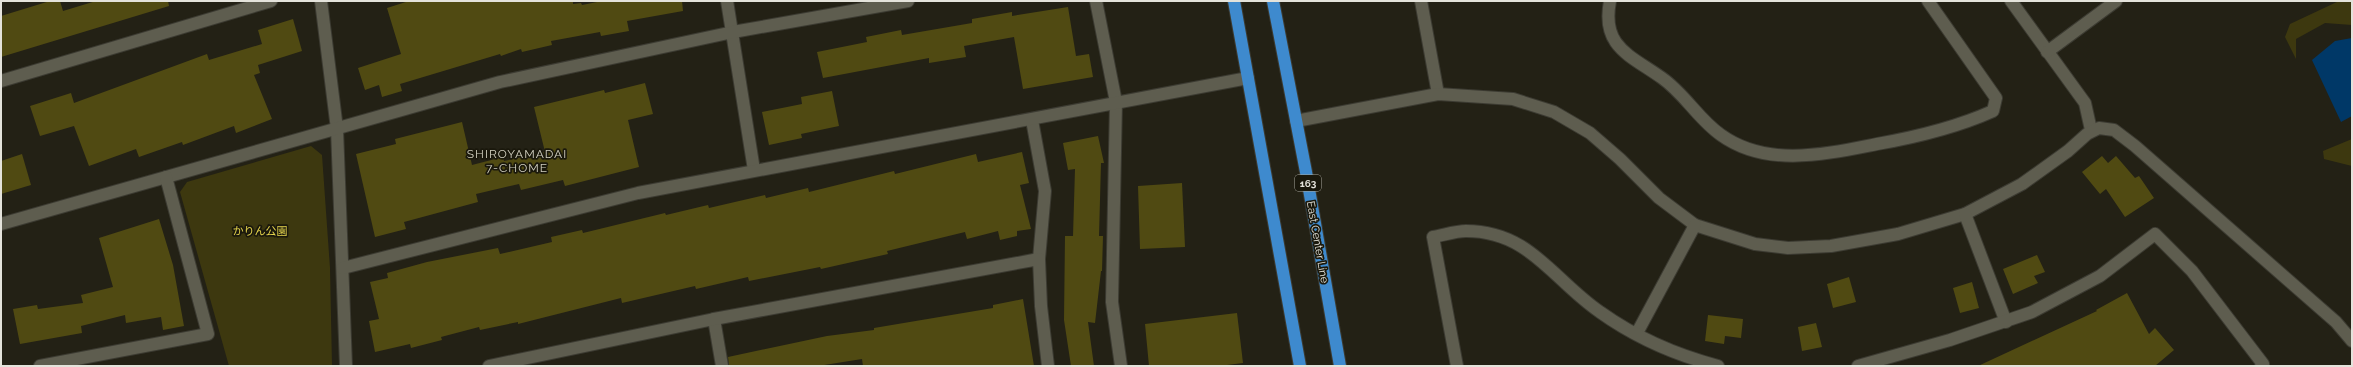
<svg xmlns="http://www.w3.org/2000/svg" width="2353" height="367" viewBox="0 0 2353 367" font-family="Raleway,'Noto Sans JP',sans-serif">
<rect width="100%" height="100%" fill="#232115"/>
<!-- green -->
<g fill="#3d380f">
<path d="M2339 1H2352V25L2325 23 2296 39V59L2285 37 2290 24Z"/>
<path d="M2352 139V166L2324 159 2323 151Z"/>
<path d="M311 146 322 155 330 268 332 366H229L180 192 187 182Z"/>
</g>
<!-- water -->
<path fill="#003867" d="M2352 38V116L2341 122 2312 60 2335 41Z"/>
<!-- building -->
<g fill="#504a12">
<path d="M50 1H60L63 11 96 1H168L169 6 1 57V16Z"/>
<path d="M409 1H573V4L581 3 582 5 602 1H682L683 11 627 21 629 31 601 36 600 32 551 41 552 45 522 52 521 49 501 56 500 54 400 84 402 91 382 97 379 85 365 90 358 68 401 54 387 8Z"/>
<path d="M1068 7 1076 56 1089 54 1093 77 1023 89 1014 37 964 46 966 57 929 63V58L823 78 817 52 867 42 866 37 901 30 902 35 972 23V19L1012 12V16Z"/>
<path d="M293 19 302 51 258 65 260 73 254 75 272 119 236 133 234 126 183 145 182 142 139 157 136 149 89 166 74 126 40 136 30 106 71 93 74 103 207 54 209 60 262 44 258 30Z"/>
<path d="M645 83 653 114 628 120 639 167 565 186 563 180 521 190 519 184 476 194 478 202 404 222 406 229 375 237 356 154 396 144 395 139 462 122 472 165 503 157 504 161 545 152 534 107 604 90 605 93Z"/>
<path d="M832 91 839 126 801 134 802 138 769 145 762 112 802 104 801 97Z"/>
<path d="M1098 136 1104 163H1101L1099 236H1103L1102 271H1101L1095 323 1088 322 1094 366H1071L1064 320 1065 236H1073L1075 169 1068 170 1063 143Z"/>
<path d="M1022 152 1029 183 1020 185 1031 229 1017 231V236L1000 240 998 231 967 239 965 232 887 251 888 254 821 269 820 267 749 281 748 277 696 289 695 286 622 303 621 298 518 324V322L480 330 479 327 441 337 442 340 411 348 410 344 375 352 369 321 379 319 370 282 388 278 387 273 427 262 498 248 500 254 552 242 551 237 582 230 583 233 665 213 666 215 708 205 709 208 765 195 766 198 808 188 809 192 894 171 895 174 976 154 978 162Z"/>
<path d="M22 154 31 185 1 194V161Z"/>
<path d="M2102 156 2108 163 2116 156 2135 178 2139 176 2154 198 2125 217 2106 189 2100 194 2082 172Z"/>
<path d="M1182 183 1185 247 1140 249 1138 186Z"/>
<path d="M159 219 173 265 184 326 163 330 161 317 126 323 125 315 81 326 82 333 20 344 13 309 37 305 38 309 83 303 81 295 113 287 99 238Z"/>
<path d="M2037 255 2045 272 2034 276 2038 283 2013 294 2003 269Z"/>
<path d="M1849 277 1856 302 1833 308 1827 284Z"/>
<path d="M1972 282 1979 308 1960 313 1953 288Z"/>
<path d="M2127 293 2149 334 2155 328 2174 350 2155 366H1978L2097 311 2096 310Z"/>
<path d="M1023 299 1034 366H863L862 359 818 366H729L728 357 827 336 874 330V328L993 308V305Z"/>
<path d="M1237 313 1243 363 1219 366H1149L1145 324Z"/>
<path d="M1708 315 1743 319 1741 338 1725 336 1724 344 1705 341Z"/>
<path d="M1816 323 1822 347 1802 351 1798 327Z"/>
</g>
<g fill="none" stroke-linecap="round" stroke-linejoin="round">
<!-- minor casing -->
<g stroke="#3c3b32" stroke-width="14">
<g id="minor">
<path d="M321 1 337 129 346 366"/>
<path d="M727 1 754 170"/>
<path d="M1096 1 1116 102 1112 302 1121 366"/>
<path d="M1421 1 1438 94"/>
<path d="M1610 1C1601 47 1630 55 1662 78 1685 94 1698 119 1721 135 1767 168 1826 154 1877 144 1917 137 1955 128 1993 111L1996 98 1928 1"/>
<path d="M2011 1 2085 103 2091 130"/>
<path d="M2047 52 2116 1"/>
<path d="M1 81 271 1"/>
<path d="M1032 120 1045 191 1039 259"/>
<path d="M1296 121 1438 94 1513 99 1554 112 1590 133 1620 159 1659 198 1695 225 1755 244 1788 248 1831 246 1898 234 1965 214 2022 184 2068 151 2087 134 2099 128 2114 130 2135 146 2336 322 2352 341"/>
<path d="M1965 214 2006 322"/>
<path d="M1 224 500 82 733 32 908 1"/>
<path d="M343 268 638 193 1248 78"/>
<path d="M714 319 722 366"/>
<path d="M1637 333 1695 225"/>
<path d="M40 366 208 334 166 177"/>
<path d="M489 366 714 319 1039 259 1041 306 1048 366"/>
<path d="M1457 366 1433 237C1444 235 1456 231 1466 231 1530 231 1553 280 1600 312 1635 337 1676 355 1718 366"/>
<path d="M1858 366 1950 340 2032 312 2100 276 2155 234 2192 271 2263 364 2261 366"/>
</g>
</g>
<!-- trunk casing -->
<g stroke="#3c3b32" stroke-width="14">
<g id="trunk">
<path d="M1234 1 1300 366"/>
<path d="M1273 1 1306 172 1340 366"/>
</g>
</g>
<!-- minor -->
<use href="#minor" stroke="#5e5d4f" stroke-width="12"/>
<!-- trunk -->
<use href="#trunk" stroke="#3e8ace" stroke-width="12"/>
</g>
<g text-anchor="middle" stroke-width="3.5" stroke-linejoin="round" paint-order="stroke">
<!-- shield labels -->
<rect fill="#1a180c" stroke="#a7a69d" stroke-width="1" x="1295" y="175" width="26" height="16" rx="3"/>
<g font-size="10" font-weight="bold" fill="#e4e3db">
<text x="1308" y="187">163</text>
</g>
<!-- park labels -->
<g font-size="11" fill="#e6d54d" stroke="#1a180c">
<text x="260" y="235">かりん公園</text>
</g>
<!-- street labels -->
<g font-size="11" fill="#e4e3db" stroke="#1a180c">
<text transform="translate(1318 242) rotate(80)" y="4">East Center Line</text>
</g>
<!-- neighbourhood labels -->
<g font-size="12" letter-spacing="1" fill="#d1cfbf" stroke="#1a180c">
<text x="517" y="158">SHIROYAMADAI<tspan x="517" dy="14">7-CHOME</tspan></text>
</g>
</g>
<!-- border -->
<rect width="2353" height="367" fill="none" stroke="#e4e3db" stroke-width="4"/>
</svg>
